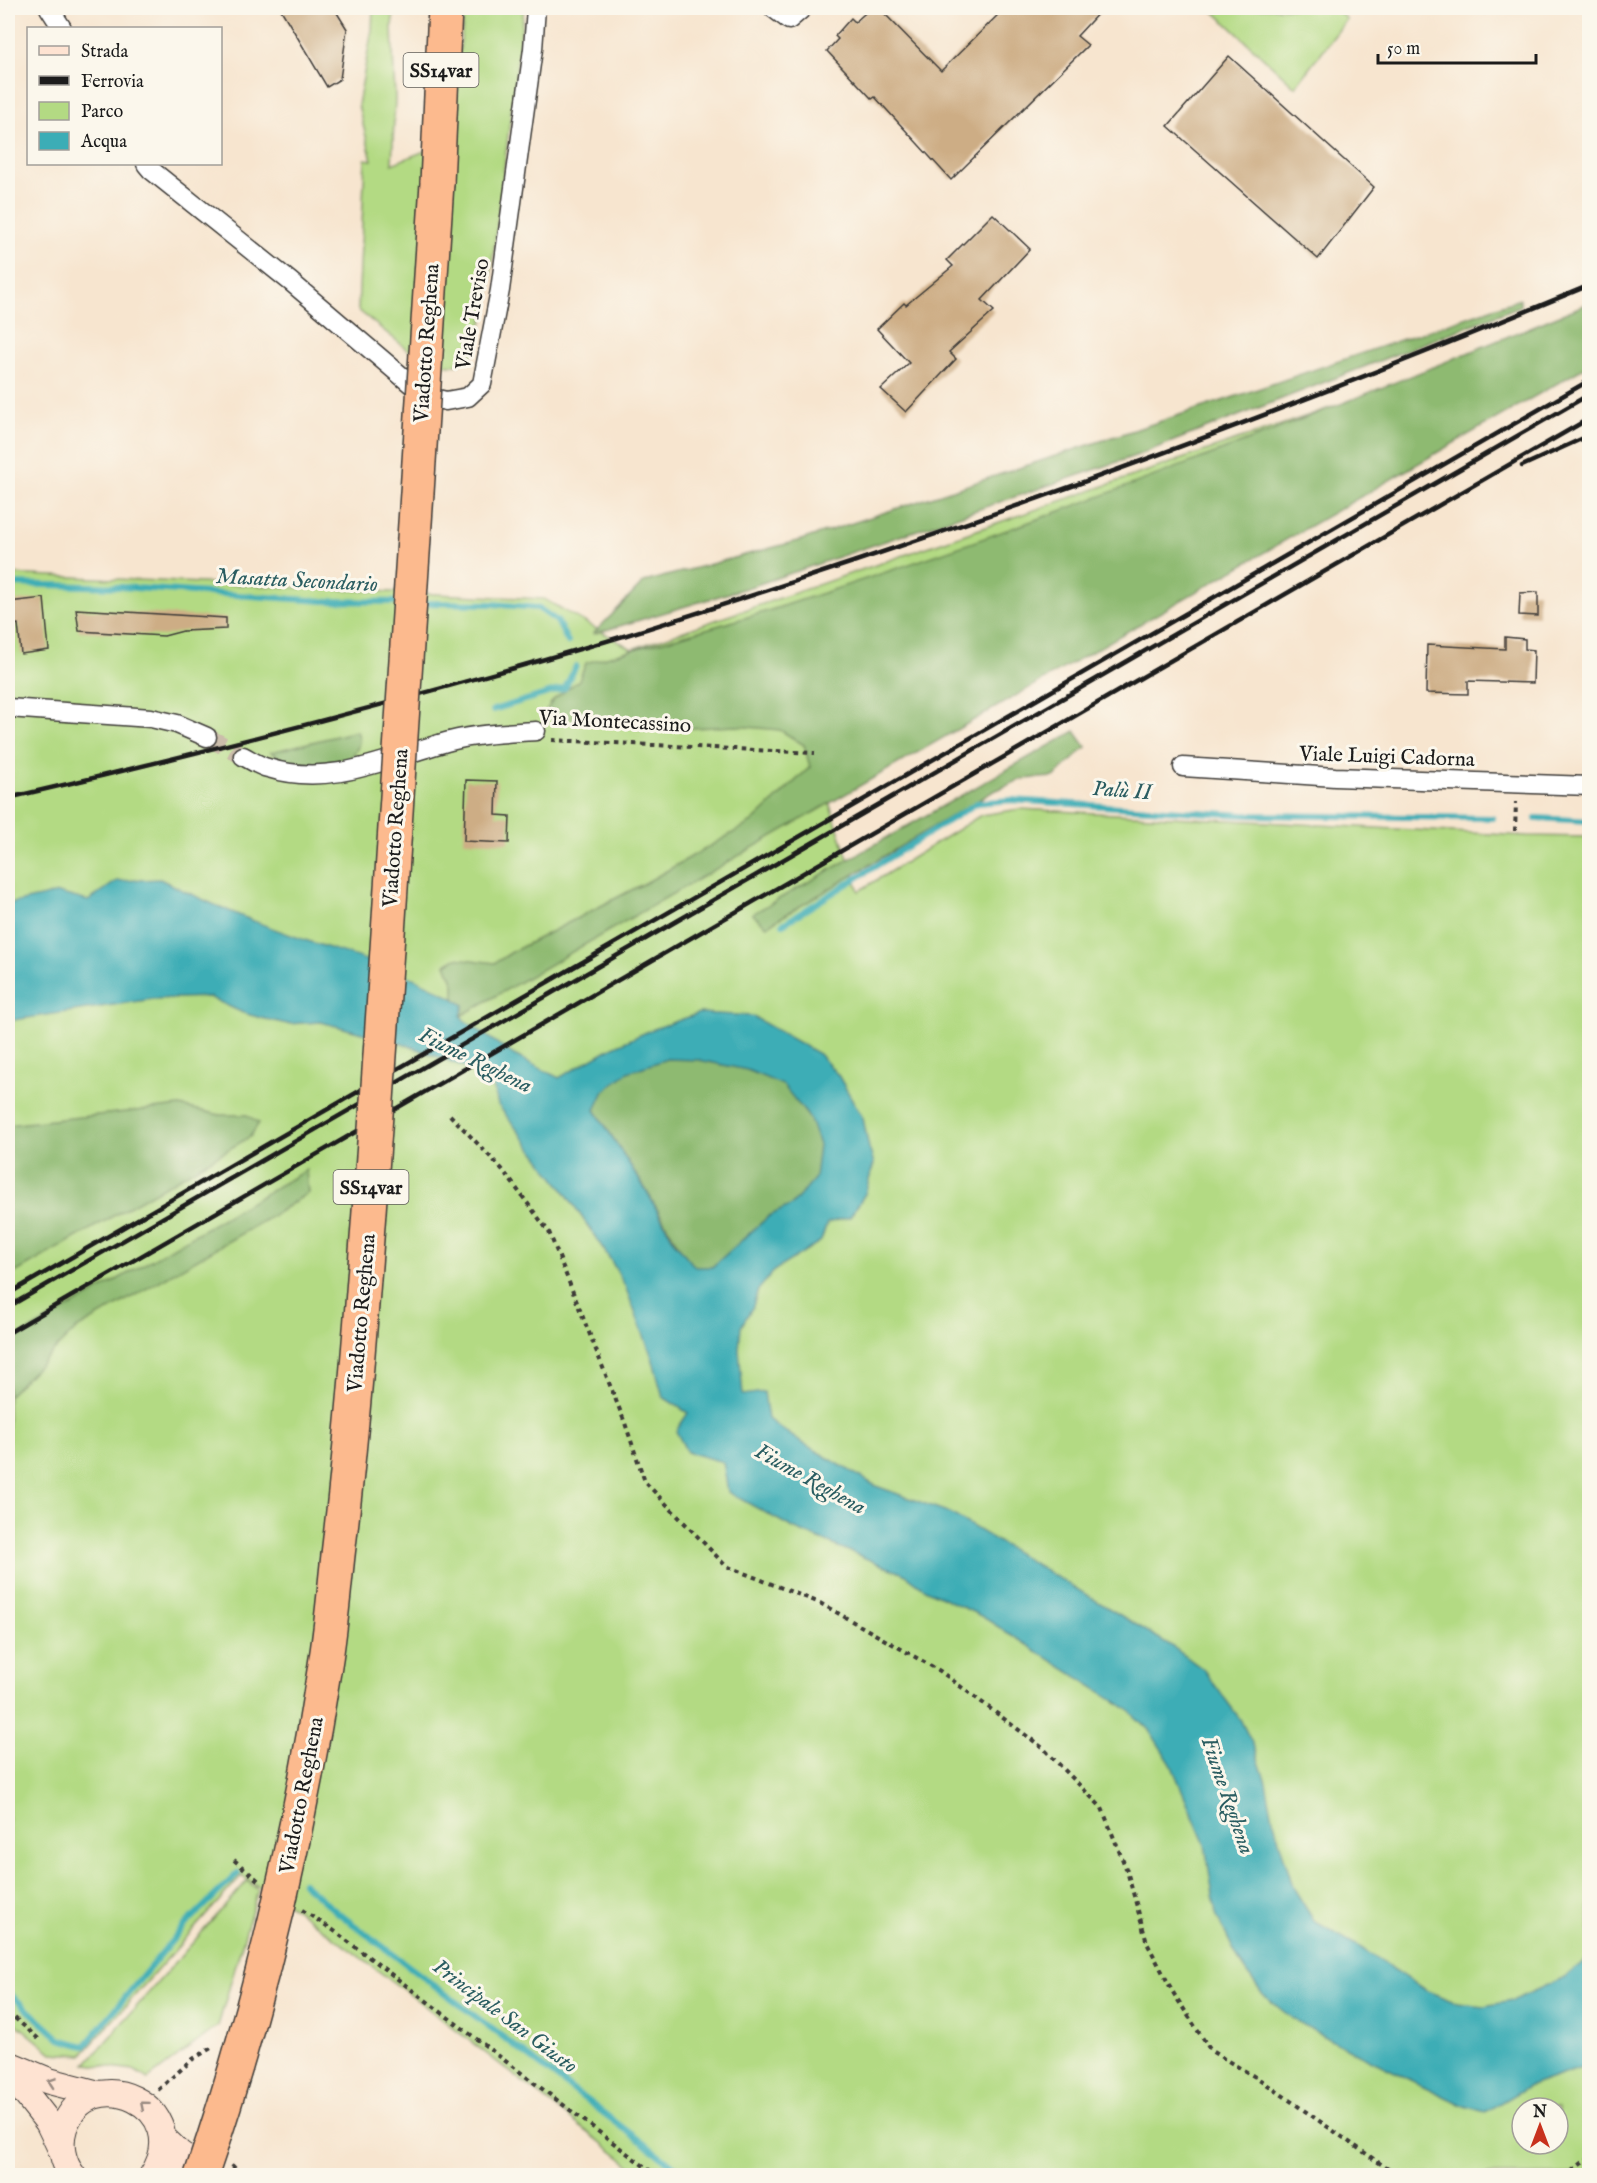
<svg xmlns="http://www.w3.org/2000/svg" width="1597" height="2183" viewBox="0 0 1597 2183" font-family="'IM FELL English',serif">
<rect width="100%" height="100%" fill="#fbf7ec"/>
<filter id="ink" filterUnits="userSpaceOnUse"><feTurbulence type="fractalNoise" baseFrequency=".0167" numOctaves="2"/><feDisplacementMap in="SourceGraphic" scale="12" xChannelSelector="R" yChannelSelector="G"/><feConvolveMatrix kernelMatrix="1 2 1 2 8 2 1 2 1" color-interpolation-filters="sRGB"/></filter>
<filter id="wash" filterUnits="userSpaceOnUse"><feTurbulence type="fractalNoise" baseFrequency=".008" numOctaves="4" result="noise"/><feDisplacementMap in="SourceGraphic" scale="24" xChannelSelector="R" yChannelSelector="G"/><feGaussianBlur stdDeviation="1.35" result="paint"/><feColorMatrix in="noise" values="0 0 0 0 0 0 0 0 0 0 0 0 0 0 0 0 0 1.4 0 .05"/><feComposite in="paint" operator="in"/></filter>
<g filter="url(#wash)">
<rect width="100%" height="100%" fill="#f7e5cf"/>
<!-- green -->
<g fill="#b3da83" stroke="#687b50" stroke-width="1.5" fill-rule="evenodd">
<path d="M373 8H394L392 27 395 99 392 164 448 142 465 8H524L487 305 474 353 457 365 426 364 358 310 365 159 372 160 358 105 372 30Z"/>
<path d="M1210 8H1334L1347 19 1295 87Z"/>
<path d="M1589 303V365L810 746 859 891 981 815 1020 809 1527 836 1589 837V2175H643L421 2003 297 1910 241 1876 82 2055 52 2053 8 2017V574L544 599 632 649 1359 398ZM1522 2108H1558V2144H1522Z"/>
<path d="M247 1881 258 1890 218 2026 148 2079 134 2070 86 2064Z"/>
</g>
<!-- forest -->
<g fill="#8eba71" stroke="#556b46" stroke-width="1.5">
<path d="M1520 299V306L1138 455 756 585 593 634 644 582 801 540 1237 396Z"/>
<path d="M1589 303V365L461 1016 464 1005 454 999V984L446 964 456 958 495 963 512 952 647 882 752 822 810 767 804 745 780 730 736 726 649 730 544 714 553 700 579 680 586 663C650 644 714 628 777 608 1052 520 1322 414 1589 303Z"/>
<path d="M357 731C363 744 355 753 347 763L297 768 271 752Z"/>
<path d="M1075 731 1086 747 1054 777 1022 779 992 792 767 926 752 914Z"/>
<path d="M673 1054 777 1074 820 1133 822 1171 810 1191 783 1215 739 1245 712 1267 695 1274 646 1190 595 1110 607 1077Z"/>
<path d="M180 1106 220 1115H247L259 1123 250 1137 8 1277V1125Z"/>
<path d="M306 1170 308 1193 277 1213 75 1330 8 1396V1343Z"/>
</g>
<!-- water -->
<path fill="#3cadb6" stroke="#2c6469" stroke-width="1.5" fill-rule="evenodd" d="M160 879C205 902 251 921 299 938 355 957 414 972 464 1005L461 1016 464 1020 514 1055 559 1078 609 1049 651 1030 700 1013 752 1016 819 1054 838 1075 863 1118 869 1148 874 1163 865 1194 850 1217 827 1223 821 1241 775 1270 758 1290 753 1306 741 1327 739 1349 743 1395 764 1392 768 1419 799 1441 876 1486 950 1513 1170 1645 1203 1669 1240 1719 1254 1747 1266 1782 1273 1819 1293 1887 1314 1921 1361 1948 1425 1990 1457 2003 1485 2006 1512 2001 1565 1977 1589 1957V2062L1584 2067 1527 2087 1485 2112 1464 2106 1334 2042 1293 2019 1263 1995 1239 1961 1216 1914 1205 1845 1171 1764 1150 1731 1126 1708 983 1617 925 1589 906 1575 793 1528 728 1492 723 1462 687 1452 676 1431 688 1413 663 1397 652 1357 625 1286 610 1259 565 1192 498 1105 493 1086 486 1075 407 1045 321 1022 287 1024 261 1018 243 1013 209 997 153 999 8 1021V904L58 893 88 901 117 881ZM667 1059 699 1060 747 1070 783 1085 809 1117 819 1145 815 1178 792 1205 769 1216 712 1267H695L674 1241 646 1190 595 1110 604 1091 628 1072Z"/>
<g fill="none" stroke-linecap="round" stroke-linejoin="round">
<!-- stream -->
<g stroke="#3cadb6" stroke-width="6">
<path d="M8 584 121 587 323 601 402 602"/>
<path d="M421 603 493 604 538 608 557 621 568 642"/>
<path d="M493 710 565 688 576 666"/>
<path d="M1536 818 1590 821"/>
<path d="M783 924 977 803 1011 800 1243 815 1492 818"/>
<path d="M303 1883 333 1909 687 2176"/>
<path d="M8 1992 60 2039 85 2046 185 1925 238 1873"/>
</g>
</g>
<g id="blocks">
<!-- building -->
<g fill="#cdad85">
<path d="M280 8H334L347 29 340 79 327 87Z"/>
<path d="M871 8H879L941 71 1005 8H1103L1077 36 1088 45 951 180 875 97 872 99 827 51 838 39 835 36 851 18 855 22Z"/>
<path d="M1229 56 1374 187 1318 259 1168 126Z"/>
<path d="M993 214 1030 249 982 300 994 311 949 352 956 359 906 412 881 389 909 363 877 329 904 303 906 305 953 266 947 260Z"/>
<path d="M1538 592V616L1519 615 1520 593Z"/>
<path d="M44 598 49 650 21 654 18 624 8 625V602Z"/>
<path d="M76 609 226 618V629L183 631 164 636 79 631Z"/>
<path d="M1505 637 1525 639V649L1534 650 1533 683 1468 681V694L1426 693 1427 645 1505 649Z"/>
<path d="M466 780 497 781 496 815 510 816 509 843 464 841Z"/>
</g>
</g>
</g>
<g filter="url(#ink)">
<use href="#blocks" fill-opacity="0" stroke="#3d3a37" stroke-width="1.5"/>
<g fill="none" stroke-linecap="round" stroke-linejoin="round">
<!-- street-tunnel -->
<path stroke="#cbbdab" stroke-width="18" stroke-dasharray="18 9" stroke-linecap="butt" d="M207 737 243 756"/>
<!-- street casing -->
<g stroke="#3d3a37" stroke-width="21">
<g id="street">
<path d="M49 8 62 28"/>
<path d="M773 8 789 20 803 8"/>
<path d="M146 164 151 170 291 282 425 396 446 401 468 397 482 384 500 290 533 49 536 8"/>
<path d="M8 708 151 718 177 724 207 737"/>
<path d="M243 756C251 760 259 766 268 768 332 788 389 757 450 741 477 734 507 733 536 731"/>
<path d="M1183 767 1335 777 1590 786"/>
</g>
</g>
<!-- secondary casing -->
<g stroke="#3d3a37" stroke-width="28">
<g id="secondary">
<path d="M8 2064 49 2081 99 2094"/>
<path d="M8 2071 48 2122 61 2149"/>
<path d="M163 2138 179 2153 204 2171 163 2176"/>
<path d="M73 2176C62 2162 59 2144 64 2128 88 2057 198 2106 152 2176"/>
</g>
</g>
<!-- highway casing -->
<g stroke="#3d3a37" stroke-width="36">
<path id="highway" d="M437 183 445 8"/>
</g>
<!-- path -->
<g stroke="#3d3a37" stroke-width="4" stroke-dasharray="4.5 4.5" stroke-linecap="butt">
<path d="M552 740 815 753"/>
<path d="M1515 831 1516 802"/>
<path d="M450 1115 502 1169 549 1232 625 1423 645 1482 726 1566 820 1603 940 1671 1043 1748 1102 1808 1127 1871 1147 1943 1174 1994 1211 2051 1262 2081 1388 2169 1391 2176"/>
<path d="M234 1860 259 1881"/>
<path d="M302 1910 333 1930 657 2176"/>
<path d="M8 2012 41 2041"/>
<path d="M158 2090 193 2059 213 2047"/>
<path d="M232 2165 242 2176"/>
<path d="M1565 2176 1590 2157"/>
</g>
<!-- street -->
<use href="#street" stroke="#fff" stroke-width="18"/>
<!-- secondary -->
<use href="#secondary" stroke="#fee3d2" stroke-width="26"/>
<!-- highway -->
<use href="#highway" stroke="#fcba8e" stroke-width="33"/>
<!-- rail -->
<g stroke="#1c1c1c" stroke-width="4.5">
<path d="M1522 466 1590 435"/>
<path d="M8 798C203 753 398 702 590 646 679 620 766 591 853 562 1102 479 1347 386 1590 285"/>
<path d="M8 1294 1590 380"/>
<path d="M8 1307 1590 394"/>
<path d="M8 1333 1590 418"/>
</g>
<!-- highway-bridge casing -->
<g stroke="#3d3a37" stroke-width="36" stroke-linecap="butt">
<path id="highway-bridge" d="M201 2176C258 2010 298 1839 325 1665 331 1629 334 1592 338 1555 356 1404 366 1253 377 1101 398 796 417 489 437 183"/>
</g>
<!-- highway-bridge -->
<use href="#highway-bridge" stroke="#fcba8e" stroke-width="33"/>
</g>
<!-- one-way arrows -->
<defs><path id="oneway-chevron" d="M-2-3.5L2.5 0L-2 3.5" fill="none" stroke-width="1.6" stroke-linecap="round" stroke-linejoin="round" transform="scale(1.5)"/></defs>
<g stroke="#988980">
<use href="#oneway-chevron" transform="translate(52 2082) rotate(-161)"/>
<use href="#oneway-chevron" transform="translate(144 2105) rotate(-140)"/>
</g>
</g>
<g text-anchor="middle" stroke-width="6" stroke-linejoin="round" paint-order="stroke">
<!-- shield labels -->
<g fill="#fbf7ec" stroke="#5f5e5a" stroke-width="1.5">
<rect x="403.5" y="53" width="75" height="34" rx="4.5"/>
<rect x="333.5" y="1170" width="75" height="34" rx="4.5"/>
</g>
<g font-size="20" font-weight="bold" fill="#1c1c1c">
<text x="441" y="77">SS14var</text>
<text x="371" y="1194">SS14var</text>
</g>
<!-- street labels -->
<g font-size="21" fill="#1c1c1c" stroke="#fbf7ec">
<text transform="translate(472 314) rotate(-80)" y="7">Viale Treviso</text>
<text transform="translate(426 343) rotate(-86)" y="7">Viadotto Reghena</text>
<text transform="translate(615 721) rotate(3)" y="7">Via Montecassino</text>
<text transform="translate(1387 756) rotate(2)" y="7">Viale Luigi Cadorna</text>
<text transform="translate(395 828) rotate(-86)" y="7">Viadotto Reghena</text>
<text transform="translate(361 1313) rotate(-85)" y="7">Viadotto Reghena</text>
<text transform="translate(301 1795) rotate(-79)" y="7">Viadotto Reghena</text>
</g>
<!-- water labels -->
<g font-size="22" font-style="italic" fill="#2a5d61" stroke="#fbf7ec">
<text transform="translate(297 579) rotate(3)" y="8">Masatta Secondario</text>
<text transform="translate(1122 789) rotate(4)" y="8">Palù II</text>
<text transform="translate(476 1059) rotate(26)" y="8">Fiume Reghena</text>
<text transform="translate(811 1478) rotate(29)" y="8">Fiume Reghena</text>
<text transform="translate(1229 1795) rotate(71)" y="8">Fiume Reghena</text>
<text transform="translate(506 2015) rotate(37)" y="8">Principale San Giusto</text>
</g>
</g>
<!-- margin -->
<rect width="1597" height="2183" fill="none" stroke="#fbf7ec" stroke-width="30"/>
<!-- legend -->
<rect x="27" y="27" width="195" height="138" fill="#fbf7ec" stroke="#a29f99" stroke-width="1.5"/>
<rect x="39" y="46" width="30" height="9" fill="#fee3d2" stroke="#a29f99" stroke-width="1.5"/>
<text x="81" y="57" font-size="18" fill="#1c1c1c">Strada</text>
<rect x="39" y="76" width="30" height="9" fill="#1c1c1c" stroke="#a29f99" stroke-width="1.5"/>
<text x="81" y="87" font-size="18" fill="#1c1c1c">Ferrovia</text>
<rect x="39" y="102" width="30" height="18" fill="#b3da83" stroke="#a29f99" stroke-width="1.5"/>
<text x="81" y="117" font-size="18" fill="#1c1c1c">Parco</text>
<rect x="39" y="132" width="30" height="18" fill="#3cadb6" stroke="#a29f99" stroke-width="1.5"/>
<text x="81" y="147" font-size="18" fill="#1c1c1c">Acqua</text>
<!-- north arrow -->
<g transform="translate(1540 2126)"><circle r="28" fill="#fbf7ec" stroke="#a29f99" stroke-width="1.5"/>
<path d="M0-4.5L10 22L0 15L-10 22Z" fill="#c8321e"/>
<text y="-9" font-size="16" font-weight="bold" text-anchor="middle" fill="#1c1c1c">N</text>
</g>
<!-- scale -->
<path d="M1378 54v9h158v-9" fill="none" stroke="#1c1c1c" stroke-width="3"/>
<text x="1387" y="54" font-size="18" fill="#1c1c1c" stroke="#fbf7ec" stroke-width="4.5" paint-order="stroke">50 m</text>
</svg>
